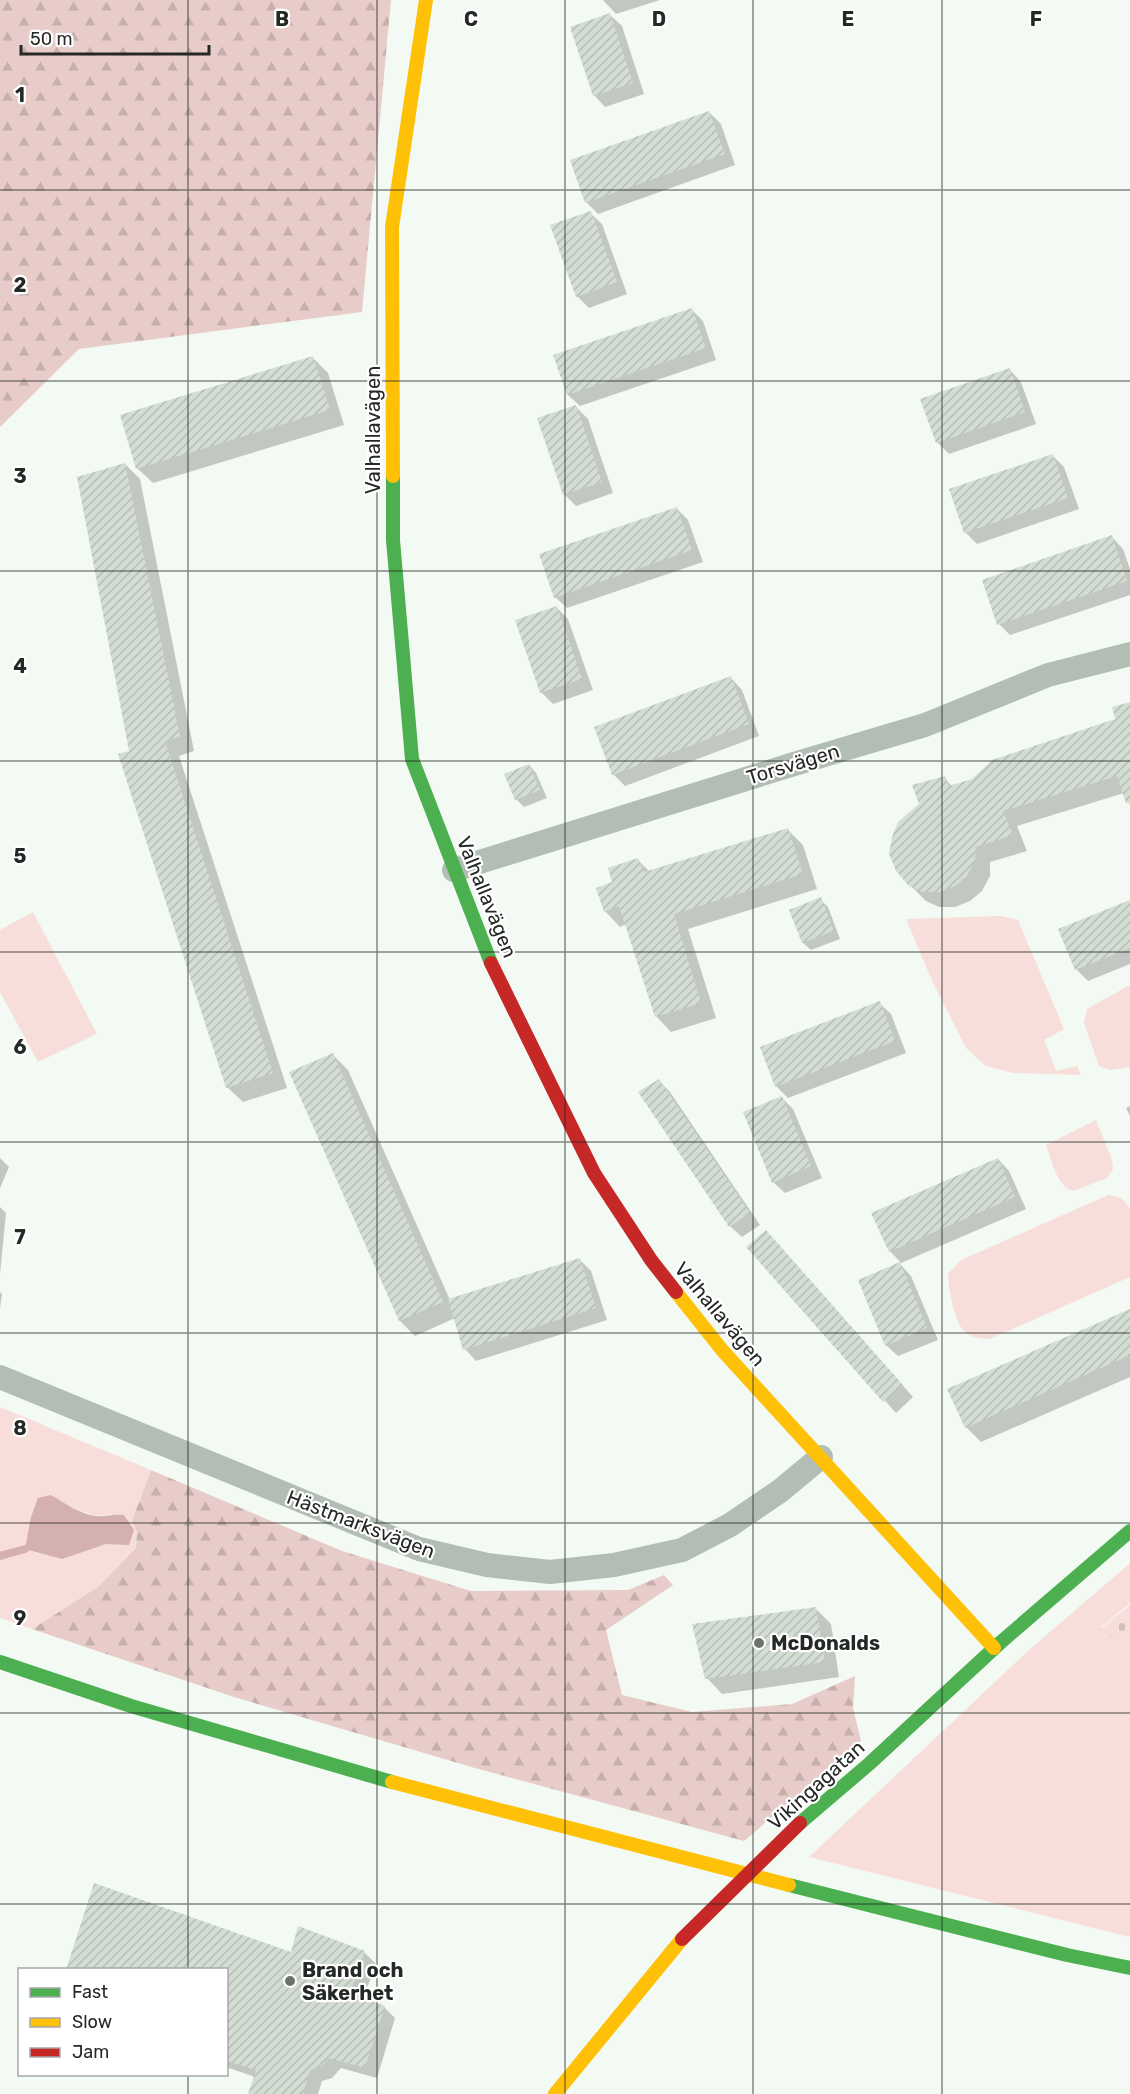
<svg xmlns="http://www.w3.org/2000/svg" width="1130" height="2094" viewBox="0 0 1130 2094" font-family="Rubik,sans-serif">
<defs>
<pattern id="forest-firs" width="22" height="20" patternUnits="userSpaceOnUse" patternTransform="scale(1.5)"><rect width="22" height="20" fill="#e8ccc9"/><path d="M5 1l3.5 6h-7zM16 11l3.5 6h-7z" fill="#c7afac"/></pattern>
<pattern id="cemetery-stones" width="16" height="16" patternUnits="userSpaceOnUse" patternTransform="scale(1.5)"><rect width="16" height="16" fill="#f8dedb"/><path d="M2 7V4a2 2 0 0 1 4 0v3zM10 15v-3a2 2 0 0 1 4 0v3z" fill="#d4bebc"/></pattern>
<pattern id="building-hatch" width="6" height="6" patternUnits="userSpaceOnUse" patternTransform="scale(1.5)"><rect width="6" height="6" fill="#d3ddd3"/><path d="M-1 1l2-2M0 6l6-6M5 7l2-2" fill="none" stroke="#b5beb5"/></pattern>
</defs>
<rect width="100%" height="100%" fill="#f3f9f3"/>
<!-- grass -->
<g fill="#f8dedb" fill-rule="evenodd">
<path d="M33 912 97 1034 38 1062 0 992V930Z"/>
<path d="M1000 916 1018 920 1064 1029 1044 1040 1056 1071 1077 1066 1081 1075 1013 1073 986 1066 966 1048 933 983 906 919Z"/>
<path d="M1130 985V1067L1110 1070 1099 1066 1084 1023 1087 1009Z"/>
<path d="M1096 1120 1112 1160 1113 1169 1107 1178 1073 1191C1056 1186 1052 1160 1046 1145Z"/>
<path d="M1108 1195C1120 1197 1126 1199 1130 1211V1277L990 1339C981 1338 969 1338 963 1330 954 1320 948 1287 948 1274L961 1260Z"/>
<path d="M0 1407 151 1470 132 1521 137 1532 136 1548 98 1587 32 1629 0 1618ZM50 1495 71 1507 95 1516 112 1514 106 1544 62 1558Z"/>
<path d="M1130 1563V1603L1099 1629 1130 1645V1937L809 1857 1029 1650Z"/>
</g>
<!-- forest -->
<g fill="url(#forest-firs)">
<path d="M0 0H391L362 312 79 349 0 427Z"/>
<path d="M151 1470 342 1551 471 1591 628 1590 664 1575 673 1585 606 1630 622 1695 692 1712 792 1704 855 1676 853 1708 861 1741 744 1841 475 1768 234 1697 32 1629 98 1587 136 1548 137 1532 132 1521Z"/>
</g>
<!-- cemetery -->
<path fill="url(#cemetery-stones)" d="M1130 1605V1645L1099 1630Z"/>
<!-- water -->
<path fill="#d4b0ae" d="M51 1495C63 1502 80 1514 95 1516 103 1517 113 1514 124 1515L134 1530 129 1545 106 1544 62 1559 25 1549 31 1517 38 1498Z"/>
<!-- shadow -->
<g fill="#0003">
<path d="M603 0H660L616 14Z"/>
<path d="M610 15 622 26 644 94 605 107 594 95Z"/>
<path d="M709 112 721 124 735 165 598 214 586 202Z"/>
<path d="M590 213 602 224 627 294 589 308 577 296Z"/>
<path d="M692 310 703 321 716 360 580 406 568 395 555 356Z"/>
<path d="M313 358 328 373 344 425 153 483 137 468Z"/>
<path d="M1010 370 1021 382 1036 424 949 454 937 442Z"/>
<path d="M576 407 588 419 613 493 576 506 564 494Z"/>
<path d="M1053 456 1064 467 1079 509 977 544 965 532Z"/>
<path d="M125 464 140 479 194 751 179 756 287 1088 243 1102 227 1087 131 752Z"/>
<path d="M677 509 688 520 703 562 567 608 555 597Z"/>
<path d="M1112 537 1123 549 1130 569V595L1010 635 999 624Z"/>
<path d="M557 608 568 619 593 690 553 704 541 692Z"/>
<path d="M731 678 742 690 759 736 625 786 613 774Z"/>
<path d="M1130 703V805L1124 793 1017 826 1027 851 990 862V876L982 891 970 901 955 907H939L926 901 910 885 920 805 944 778 952 786 973 780 1117 720Z"/>
<path d="M529 765 536 773 547 798 524 807 517 800 506 774Z"/>
<path d="M788 830 803 845 817 889 688 929 716 1018 671 1032 656 1016 626 924 620 927 605 911 614 883 637 859 650 872Z"/>
<path d="M820 899 828 907 840 939 811 950 803 943 791 910Z"/>
<path d="M1130 902V964L1088 981 1076 969Z"/>
<path d="M879 1003 891 1014 906 1053 788 1098 777 1087 762 1048Z"/>
<path d="M333 1055 348 1070 450 1300 580 1260 591 1271 607 1320 476 1361 465 1349 455 1318 415 1336 400 1321 291 1073Z"/>
<path d="M659 1081 670 1092 760 1225 742 1237 730 1226Z"/>
<path d="M782 1098 793 1109 822 1178 785 1193 773 1182Z"/>
<path d="M1130 1106V1116L1126 1108Z"/>
<path d="M0 1158 9 1167 0 1188Z"/>
<path d="M998 1159 1009 1171 1026 1209 901 1263 890 1251Z"/>
<path d="M0 1207 6 1213 0 1274Z"/>
<path d="M777 1243 913 1397 896 1413 748 1247Z"/>
<path d="M900 1264 911 1276 938 1340 898 1356 886 1345Z"/>
<path d="M0 1292 2 1294 0 1308Z"/>
<path d="M1130 1310V1377L981 1442 966 1427Z"/>
<path d="M816 1609 831 1624 839 1677 722 1694 707 1678Z"/>
<path d="M364 1952 376 1964 363 1999 384 2007 395 2018 377 2078 341 2068 332 2078 322 2081 318 2094H249L255 2077 226 2067V1970L292 1954Z"/>
</g>
<g fill="none" stroke-linecap="round" stroke-linejoin="round">
<!-- stream -->
<path stroke="#d4b0ae" stroke-width="8" d="M0 1556 25 1549"/>
</g>
<!-- building -->
<g fill="url(#building-hatch)">
<path d="M610 13 633 83 593 96 570 27Z"/>
<path d="M709 111 725 154 585 203 570 160Z"/>
<path d="M591 211 617 282 576 297 550 225Z"/>
<path d="M692 308 706 348 567 395 553 355Z"/>
<path d="M313 356 330 410 136 469 120 415Z"/>
<path d="M1010 368 1025 412 936 443 920 399Z"/>
<path d="M576 405 602 482 563 495 537 418Z"/>
<path d="M1053 454 1068 498 964 533 949 489Z"/>
<path d="M125 463 180 736 165 741 273 1073 226 1088 118 754 129 751 77 477Z"/>
<path d="M677 507 692 550 554 598 539 554Z"/>
<path d="M1112 535 1127 581 997 625 982 580Z"/>
<path d="M557 606 582 679 540 693 515 620Z"/>
<path d="M731 676 749 724 612 775 594 727Z"/>
<path d="M1130 702V803H1126L1117 776 1003 811 1013 835 976 847 975 860 967 876 955 886 939 892H922L909 886 896 871 889 854 892 837 898 822 919 804 912 785 945 776 949 786 972 779 992 760 1115 719 1112 707Z"/>
<path d="M529 764 540 790 515 800 504 774Z"/>
<path d="M788 828 803 874 674 914 701 1003 655 1017 619 906 604 912 596 888 612 882 608 868 638 858 644 872Z"/>
<path d="M821 897 834 931 802 943 789 910Z"/>
<path d="M1130 900V948L1075 970 1058 929Z"/>
<path d="M880 1001 895 1041 775 1087 760 1047Z"/>
<path d="M333 1053 443 1302 399 1321 289 1072Z"/>
<path d="M659 1079 750 1213 729 1227 638 1092Z"/>
<path d="M782 1096 811 1166 772 1183 743 1112Z"/>
<path d="M998 1158 1015 1197 889 1252 871 1213Z"/>
<path d="M766 1230 903 1385 883 1402 746 1247Z"/>
<path d="M580 1258 596 1308 463 1350 448 1299Z"/>
<path d="M900 1262 927 1328 885 1346 858 1280Z"/>
<path d="M1130 1309V1355L965 1428 947 1389Z"/>
<path d="M816 1607 825 1662 705 1679 692 1624Z"/>
<path d="M94 1883 291 1952 298 1926 365 1951 350 1993 385 2006 365 2068 329 2058 321 2067 310 2070 303 2094H248L256 2070 226 2061V1970H66Z"/>
</g>
<g fill="none" stroke-linecap="round" stroke-linejoin="round">
<!-- street -->
<g stroke="#b2bdb3" stroke-width="24">
<path d="M454 870 794 764 925 725 1048 675 1130 654"/>
<path d="M0 1377 419 1549 487 1565 550 1572 614 1565 682 1550 730 1525 780 1491 821 1457"/>
</g>
<!-- fast -->
<g stroke="#4caf50" stroke-width="14">
<path d="M393 476V540L412 759 491 963"/>
<path d="M0 1662 131 1706 392 1782"/>
<path d="M800 1823 869 1764 1001 1642 1130 1531"/>
<path d="M789 1885 1067 1955 1130 1968"/>
</g>
<!-- slow -->
<g stroke="#ffc107" stroke-width="14">
<path d="M393 476 392 227 426 0"/>
<path d="M676 1292 722 1350 994 1648"/>
<path d="M392 1782 789 1885"/>
<path d="M555 2094 682 1939"/>
</g>
<!-- jam -->
<path stroke="#c62828" stroke-width="14" d="M491 963 594 1173 651 1260 676 1292"/>
<!-- jam-bridge -->
<path stroke="#c62828" stroke-width="14" d="M682 1939 800 1823"/>
</g>
<!-- grid -->
<path fill="none" stroke="#252925" stroke-width="1.5" stroke-opacity="0.55" d="M188 0V1970M377 0V2094M565 0V2094M753 0V2094M942 0V2094M0 190H1130M0 381H1130M0 571H1130M0 761H1130M0 952H1130M0 1142H1130M0 1333H1130M0 1523H1130M0 1713H1130M0 1904H1130M188 2074V2094"/>
<!-- markers -->
<g fill="#6d726d" stroke="#fff" stroke-width="2">
<circle cx="759" cy="1643" r="6"/>
<circle cx="290" cy="1981" r="6"/>
</g>
<g text-anchor="middle" stroke-width="4.5" stroke-linejoin="round" paint-order="stroke">
<!-- street labels -->
<g font-size="20" fill="#252925" stroke="#fff">
<text transform="translate(373 430) rotate(-90)" y="7">Valhallavägen</text>
<text transform="translate(793 764) rotate(-17)" y="7">Torsvägen</text>
<text transform="translate(487 897) rotate(68)" y="7">Valhallavägen</text>
<text transform="translate(720 1314) rotate(50)" y="7">Valhallavägen</text>
<text transform="translate(361 1524) rotate(21)" y="7">Hästmarksvägen</text>
<text transform="translate(816 1785) rotate(-42)" y="7">Vikingagatan</text>
</g>
<!-- poi labels -->
<g font-size="20" font-weight="bold" fill="#252925" stroke="#fff" text-anchor="start">
<text x="771" y="1650">McDonalds</text>
<text x="302" y="1977">Brand och<tspan x="302" dy="23">Säkerhet</tspan></text>
</g>
</g>
<g font-size="20" text-anchor="middle" font-weight="bold" fill="#252925" stroke="#fff" stroke-width="4.5" stroke-linejoin="round" paint-order="stroke">
<text x="282" y="26">B</text>
<text x="471" y="26">C</text>
<text x="659" y="26">D</text>
<text x="848" y="26">E</text>
<text x="1036" y="26">F</text>
<text x="20" y="102">1</text>
<text x="20" y="292">2</text>
<text x="20" y="483">3</text>
<text x="20" y="673">4</text>
<text x="20" y="863">5</text>
<text x="20" y="1054">6</text>
<text x="20" y="1244">7</text>
<text x="20" y="1435">8</text>
<text x="20" y="1625">9</text>
</g>
<!-- legend -->
<rect x="18" y="1968" width="210" height="108" fill="#ffffff" stroke="#a8a9a8" stroke-width="1.5"/>
<rect x="30" y="1988" width="30" height="9" fill="#4caf50" stroke="#a8a9a8" stroke-width="1.5"/>
<text x="72" y="1998" font-size="18" fill="#252925">Fast</text>
<rect x="30" y="2018" width="30" height="9" fill="#ffc107" stroke="#a8a9a8" stroke-width="1.5"/>
<text x="72" y="2028" font-size="18" fill="#252925">Slow</text>
<rect x="30" y="2048" width="30" height="9" fill="#c62828" stroke="#a8a9a8" stroke-width="1.5"/>
<text x="72" y="2058" font-size="18" fill="#252925">Jam</text>
<!-- scale -->
<path d="M21 45v9h188v-9" fill="none" stroke="#252925" stroke-width="3"/>
<text x="30" y="45" font-size="18" fill="#252925" stroke="#ffffff" stroke-width="4.5" paint-order="stroke">50 m</text>
</svg>
